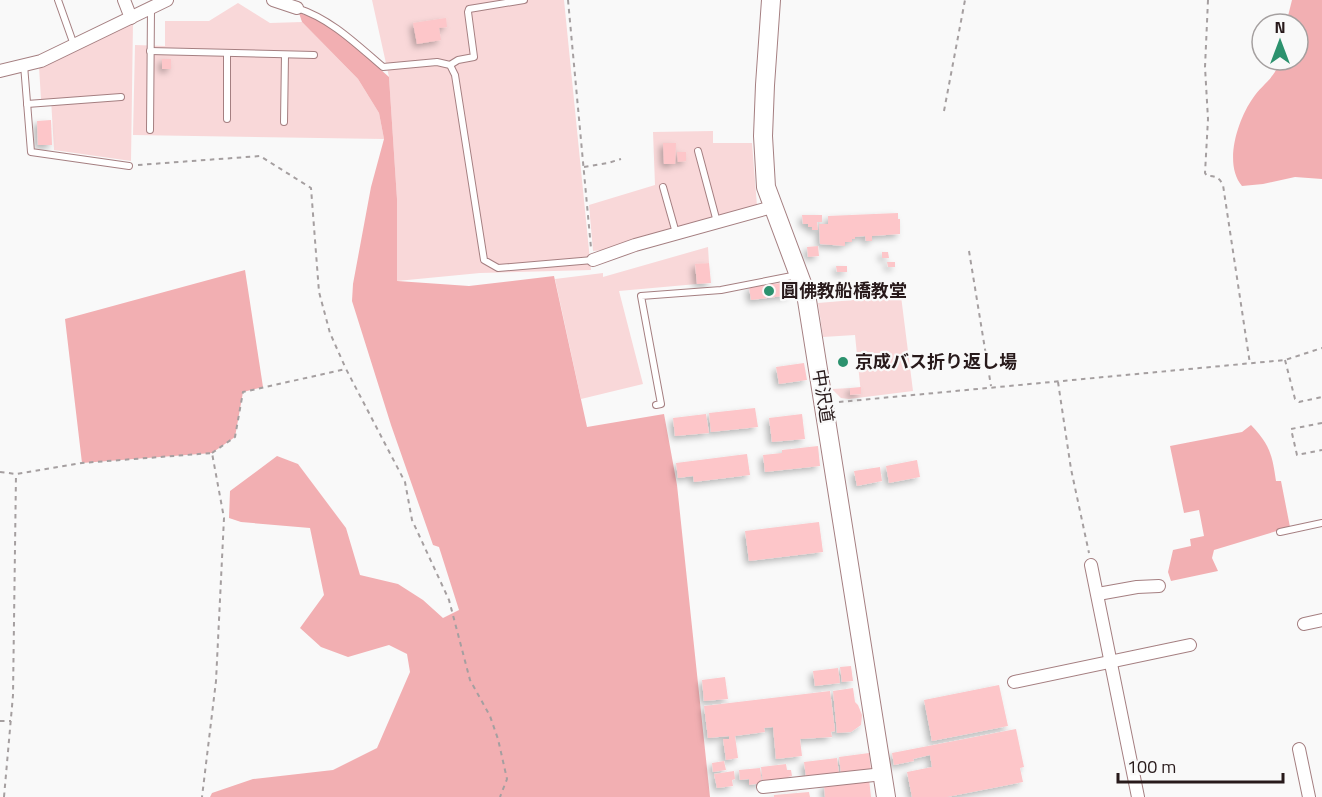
<svg xmlns="http://www.w3.org/2000/svg" width="1322" height="797" viewBox="0 0 1322 797" font-family="'Titillium Web','Noto Sans JP',sans-serif">
<defs>
<filter id="shadow"><feDropShadow dx="-3.5" dy="3.5" stdDeviation="3" flood-color="#0004"/></filter>
</defs>
<rect width="100%" height="100%" fill="#f9f9f9"/>
<!-- green -->
<g fill="#f9d8d9">
<path d="M372 0H564L591 270 480 273 397 281V199L389 77Z"/>
<path d="M238 3 270 23 302 22 358 79 379 113 384 139 133 135 135 45 165 46V21H209Z"/>
<path d="M133 22 131 161 54 150 51 99H41L39 67Z"/>
<path d="M713 131V143H752L757 206 604 250 593 251 589 205 655 185 653 132Z"/>
<path d="M708 247 709 263 695 265 697 284 619 291 643 384 581 399 555 279 603 273V277Z"/>
<path d="M901 296 913 391 849 399 841 398 832 389 850 388V395L861 394 855 335 823 337 818 303Z"/>
</g>
<!-- forest -->
<g fill="#f2afb2">
<path d="M1292 0H1322V179L1295 177 1263 184 1242 186C1223 164 1238 119 1253 98 1262 84 1277 77 1279 60H1298V24H1286Z"/>
<path d="M299 13C335 23 361 52 389 77L397 199V281L469 286 554 276 587 427 664 414 677 485 710 797H210L212 793 253 779 333 770 377 748 410 672 407 654 389 645 348 657 321 647 300 628 324 595 310 528 241 522 229 518 230 491 277 456 298 464 346 528 360 575 398 584 423 600 443 618 459 610 439 547 433 545 391 425 352 301 353 284 371 187 384 139 379 113 358 79 302 22Z"/>
<path d="M245 270 263 387 243 392 235 437 212 453 82 463 65 319Z"/>
<path d="M1251 425C1270 445 1272 454 1276 481H1281L1290 527 1214 550 1212 558 1218 571 1171 581 1168 572 1173 550 1191 546 1190 539 1204 536 1199 510 1184 513 1170 446 1242 432Z"/>
</g>
<!-- building -->
<g fill="#fdc6c9" filter="url(#shadow)">
<path d="M446 18 447 27 439 28 441 40 417 44 413 23Z"/>
<rect x="162" y="59" width="9" height="10"/>
<path d="M51 120 52 145H38L37 121Z"/>
<path d="M663 143H676L675 164H664Z"/>
<path d="M677 152H686V161L678 162Z"/>
<path d="M898 213V219H900V234L872 236V241H866L865 236 855 237V239H852V242H845V246L820 244 819 224H828V216Z"/>
<path d="M802 215H822V222H817L818 230H812V227H808V224H803Z"/>
<path d="M818 246 819 256 808 257 807 247Z"/>
<path d="M882 252H888L889 258H882Z"/>
<path d="M887 262H895V267H888Z"/>
<path d="M709 263 711 283 697 284 695 264Z"/>
<path d="M836 266H847V272H837Z"/>
<path d="M789 282 791 295 751 300 749 287Z"/>
<path d="M804 363 807 380 779 384 776 367Z"/>
<path d="M861 387V394L850 395V388Z"/>
<path d="M755 408 758 427 711 432 709 413Z"/>
<path d="M706 414 709 433 675 436 673 418Z"/>
<path d="M802 414 805 439 772 442 769 418Z"/>
<path d="M818 446 820 466 765 472 763 455 782 453V450Z"/>
<path d="M747 454 750 475 694 482 693 476 678 478 676 463Z"/>
<path d="M917 460 920 477 889 483 886 466Z"/>
<path d="M880 467 882 481 857 486 854 471Z"/>
<path d="M819 522 823 552 749 561 745 531Z"/>
<path d="M851 666 853 681 842 682 840 667Z"/>
<path d="M838 668 840 683 815 686 813 671Z"/>
<path d="M725 677 728 699 704 701 702 680Z"/>
<path d="M999 685 1008 726 932 741 924 700Z"/>
<path d="M853 688 855 702 858 705 862 715 861 725 851 732 837 733 833 691Z"/>
<path d="M830 691 835 731 831 732 832 737 800 739 802 756 776 759 773 727 764 728 765 732 735 736 738 758 726 760 723 739H729V736L708 738 704 706Z"/>
<path d="M1016 729 1024 767 1020 768 1023 782 947 797H912L907 772 932 767 930 755 913 759 914 761 894 765 892 753Z"/>
<path d="M869 753 871 770 841 773 839 757Z"/>
<path d="M837 758 839 774 806 777 804 762Z"/>
<path d="M724 761 726 770 713 772 712 763Z"/>
<path d="M786 764 787 770H791L792 776 788 777 789 780 763 783 761 767Z"/>
<path d="M760 768 762 783 749 785V779L740 780 739 770Z"/>
<path d="M734 771 735 779 732 780 733 786 717 788 714 774Z"/>
<path d="M869 779 871 797H825L824 785Z"/>
<path d="M809 792 810 797H774V795Z"/>
</g>
<g fill="none" stroke-linecap="round" stroke-linejoin="round">
<!-- lane casing -->
<g stroke="#a57f81" stroke-width="8">
<g id="lane">
<path d="M58 0 74 45"/>
<path d="M297 8C331 19 356 44 383 67L437 62 450 65 455 75 484 260 498 268 593 260"/>
<path d="M150 51 314 55"/>
<path d="M24 65 31 152 129 166"/>
<path d="M450 65 458 60 474 57 468 12 469 9 524 0"/>
<path d="M27 104 121 97"/>
<path d="M227 119V53"/>
<path d="M284 122 285 55"/>
<path d="M150 130 151 9"/>
<path d="M698 151 717 222"/>
<path d="M663 187 676 233"/>
<path d="M656 405 661 404 641 296 721 290 797 275"/>
<path d="M1280 532 1322 523"/>
</g>
</g>
<!-- street casing -->
<g stroke="#a57f81" stroke-width="14">
<g id="street">
<path d="M124 0 131 18"/>
<path d="M273 0 297 8"/>
<path d="M0 71 41 61 167 0"/>
<path d="M593 260 635 245 772 207"/>
<path d="M1091 565 1138 797"/>
<path d="M1098 594 1137 587 1159 586"/>
<path d="M1304 624 1322 620"/>
<path d="M1014 682 1190 645"/>
<path d="M1299 749 1309 797"/>
<path d="M763 787 883 774"/>
</g>
</g>
<!-- secondary casing -->
<g stroke="#a57f81" stroke-width="20">
<path id="secondary" d="M771 0 765 85 763 136 766 187 806 294 886 797"/>
</g>
<!-- path -->
<g stroke="#a59fa0" stroke-width="2" stroke-dasharray="4.5 4.5" stroke-linecap="butt">
<path d="M568 0 591 248"/>
<path d="M1208 0 1205 67 1208 119 1205 173 1207 176C1215 176 1219 177 1223 185L1250 364"/>
<path d="M944 111 965 0"/>
<path d="M138 165 260 156 311 188 319 292 330 333 346 369"/>
<path d="M584 167 608 163 621 159"/>
<path d="M969 251 991 386"/>
<path d="M1285 360 1295 399 1299 402 1322 397"/>
<path d="M1058 382 1071 469 1089 553"/>
<path d="M839 402 1285 360 1322 348"/>
<path d="M1322 423 1291 429 1297 455 1322 450"/>
<path d="M212 453 235 437 243 392 346 369 405 482 412 520 449 600 470 680 490 716 498 739 507 779 500 797"/>
<path d="M0 472 16 474 82 463 212 453 224 518 216 681 202 797"/>
<path d="M0 721H11"/>
<path d="M4 797 13 695 16 474"/>
</g>
<!-- lane -->
<use href="#lane" stroke="#fff" stroke-width="6"/>
<!-- street -->
<use href="#street" stroke="#fff" stroke-width="12"/>
<!-- secondary -->
<use href="#secondary" stroke="#fff" stroke-width="18"/>
</g>
<!-- markers -->
<g fill="#2c926e" stroke="#f9f9f9" stroke-width="2">
<circle cx="769" cy="291" r="6"/>
<circle cx="843" cy="362" r="6"/>
</g>
<g text-anchor="middle" stroke-width="4.5" stroke-linejoin="round" paint-order="stroke">
<!-- poi labels -->
<g font-size="18" font-weight="bold" fill="#281a1b" stroke="#f9f9f9" text-anchor="start">
<text x="781" y="297">圓佛教船橋教堂</text>
<text x="855" y="368">京成バス折り返し場</text>
</g>
<!-- street labels -->
<g font-size="18" fill="#281a1b" stroke="#f9f9f9">
<text transform="translate(823 396) rotate(81)" y="6">中沢道</text>
</g>
</g>
<!-- north arrow -->
<g transform="translate(1280 42)"><circle r="28" fill="#f9f9f9" stroke="#a5a0a0" stroke-width="1.5"/>
<path d="M0-4.5L10 22L0 15L-10 22Z" fill="#2c926e"/>
<text y="-9" font-size="16" font-weight="bold" text-anchor="middle" fill="#281a1b">N</text>
</g>
<!-- scale -->
<path d="M1118 773v9h165v-9" fill="none" stroke="#281a1b" stroke-width="3"/>
<text x="1127" y="773" font-size="18" fill="#281a1b" stroke="#f9f9f9" stroke-width="4.5" paint-order="stroke">100 m</text>
</svg>
